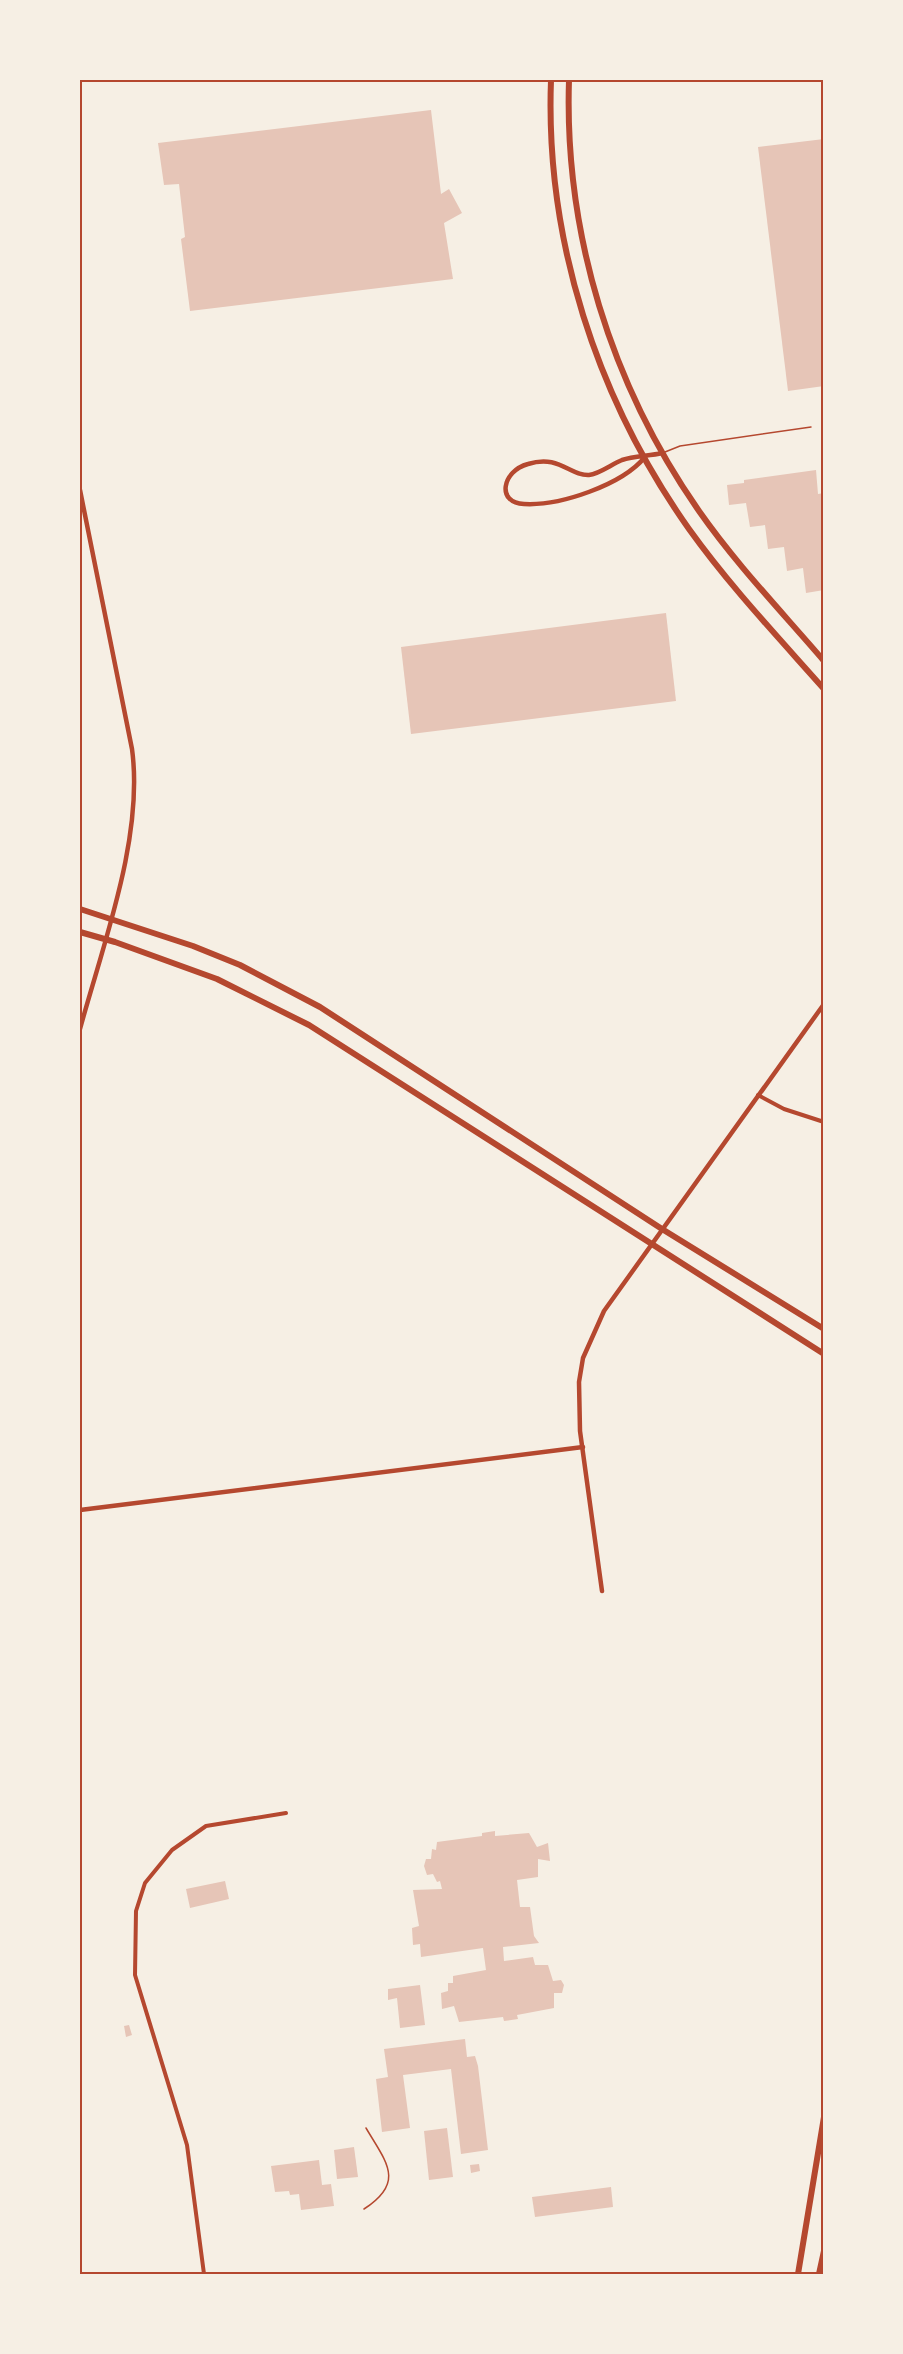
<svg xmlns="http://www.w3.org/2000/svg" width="903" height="2354" viewBox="0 0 903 2354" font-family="Quicksand,sans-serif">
<rect width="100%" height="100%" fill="#f6efe4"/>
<!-- building -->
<g fill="#e6c5b7">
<path d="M431 110 441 194 449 189 462 213 444 223 453 279 190 311 181 239 185 237 179 184 164 185 158 143Z"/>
<path d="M824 139V386L788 391 758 147Z"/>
<path d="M816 470 818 494 824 493V590L806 593 803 568 787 571 784 547 768 549 765 525 750 527 746 503 729 505 727 485 744 483V480Z"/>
<path d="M666 613 676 701 411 734 401 647Z"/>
<path d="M495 1831V1836L529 1833 537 1847 548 1843 550 1861 538 1859V1877L517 1880 520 1907H530L534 1936 539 1943 503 1947 504 1961 533 1957 535 1965H548L553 1981 561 1980 564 1985 562 1993H554V2008L517 2015 518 2019 504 2021 503 2017 459 2022 454 2006 442 2009 441 1993 448 1991V1983H453V1976L486 1970 483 1948 421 1957 420 1944 413 1945 412 1928 419 1926 413 1890 442 1889 440 1881 437 1882 433 1874 427 1875 424 1866 426 1859H431L432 1849 436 1850 437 1842 482 1836V1833Z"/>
<path d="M225 1881 229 1899 190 1908 186 1889Z"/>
<path d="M420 1985 425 2025 400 2028 397 1998 388 2000V1989Z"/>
<path d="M129 2025 132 2035 126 2037 124 2026Z"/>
<path d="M465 2039 467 2057 475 2056 478 2066 488 2150 461 2154 451 2069 403 2075 410 2128 382 2132 376 2079 388 2077 384 2049Z"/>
<path d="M447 2128 453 2177 429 2180 424 2131Z"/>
<path d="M354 2147 358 2177 337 2179 334 2150Z"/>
<path d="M319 2160 322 2185 331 2184 334 2206 301 2210 299 2194 290 2195 289 2191 275 2192 271 2166Z"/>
<path d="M479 2164 480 2171 471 2173 470 2165Z"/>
<path d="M611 2187 613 2207 535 2217 532 2197Z"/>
</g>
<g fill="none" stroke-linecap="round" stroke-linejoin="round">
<!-- service -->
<g stroke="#b5482f" stroke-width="1.5">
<path d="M665 452 680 446 811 427"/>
<path d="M364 2209C406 2182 386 2162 366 2128"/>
</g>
<!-- minor -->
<g stroke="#b5482f" stroke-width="4">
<path d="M758 1095 784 1109 824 1122"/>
<path d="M204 2274 187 2145 135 1975 136 1911 145 1883 172 1850 206 1826 286 1813"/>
</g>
<!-- tertiary -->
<g stroke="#b5482f" stroke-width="4.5">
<path d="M645 457C622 485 560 506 524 504 496 503 502 471 528 464 559 454 570 476 589 475 599 474 612 464 622 460 634 456 650 456 662 453"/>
<path d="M80 490 132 749C144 837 103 944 80 1029"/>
<path d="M80 1510 583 1447"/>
<path d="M602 1591 580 1431 579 1382 583 1358 604 1311 824 1004"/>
</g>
<!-- primary -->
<g stroke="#b5482f" stroke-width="6">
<path d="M551 80C545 240 597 399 689 529 729 585 778 637 824 689"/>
<path d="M569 80C564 233 611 385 699 511 736 564 782 612 824 661"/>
<path d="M80 909 193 946 240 965 320 1007 662 1229 824 1329"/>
<path d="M80 932 115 942 217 979 309 1025 824 1354"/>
<path d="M798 2274 824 2117"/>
<path d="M819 2274 824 2251"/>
</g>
</g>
<!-- border -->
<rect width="903" height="2354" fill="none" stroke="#f6efe4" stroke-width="162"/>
<rect x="81" y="81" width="741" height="2192" fill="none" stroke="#b5482f" stroke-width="2"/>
</svg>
